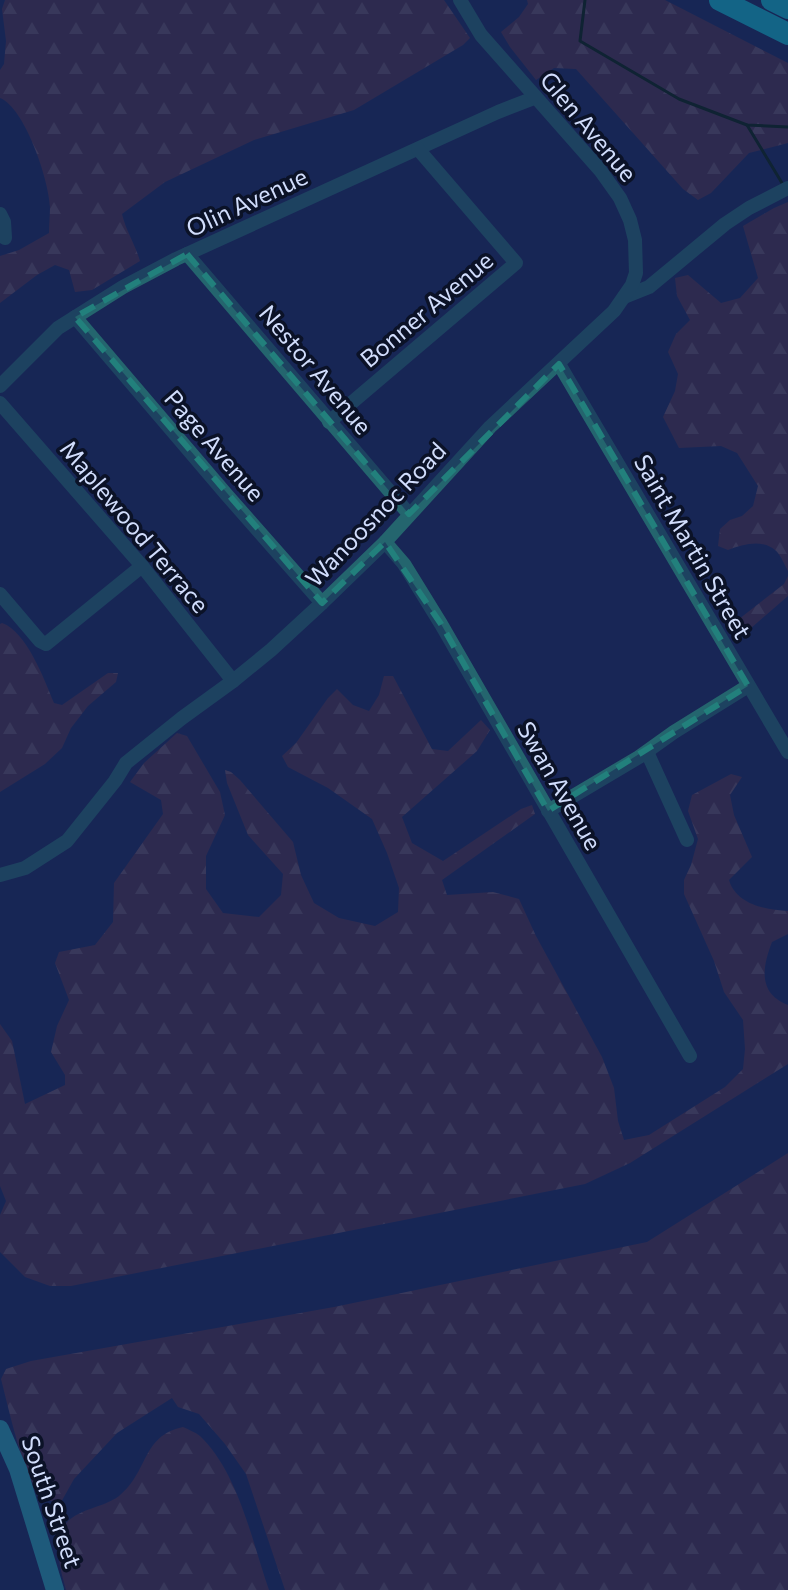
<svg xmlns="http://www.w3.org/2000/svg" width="788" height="1590" viewBox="0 0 788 1590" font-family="Commissioner,sans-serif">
<defs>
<pattern id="forest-firs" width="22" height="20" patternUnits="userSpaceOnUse" patternTransform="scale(2)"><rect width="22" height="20" fill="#483047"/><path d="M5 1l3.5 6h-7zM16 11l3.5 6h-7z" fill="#614e62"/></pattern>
</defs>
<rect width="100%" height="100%" fill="#182656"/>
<!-- forest -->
<g fill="url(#forest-firs)">
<path d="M5 0H444L470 38 463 45 354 110 254 140 165 182 122 214C126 231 135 244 140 261L92 290 75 292 69 270 55 265 37 275 0 303V256L19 250 49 233C49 224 50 215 50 207 49 180 25 108 0 98V70L4 64 6 41 2 9Z"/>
<path d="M527 0H665L788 63V143L749 153 711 193 698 200 683 189 576 69 554 68 536 80 510 47 501 32 519 17 528 4Z"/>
<path d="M788 202V571C785 566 782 558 778 553 765 538 744 544 728 550L718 546 720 529 730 520 742 516 753 506 758 486 737 453 721 446 679 448 663 417 675 391 678 374 668 352 676 334 690 320 677 296 675 278 688 275 721 303 740 298 758 278 743 226 774 208Z"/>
<path d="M788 576V596L743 635 735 633 739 619 784 584Z"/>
<path d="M2 623C27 632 44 679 54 703L62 705 108 673H118L116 682 88 706 71 728 62 748 45 764 0 792V624Z"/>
<path d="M384 676H393L432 749 448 751 481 720 490 730 477 751 402 817 412 843 443 861 521 809 532 805 535 814 442 880 447 895 493 892 519 899 536 936 602 1057 614 1088 618 1121 624 1140 649 1135 725 1087 743 1069 745 1049 743 1020 724 992 714 961 684 894V880L691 865 698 839 688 811 692 795 731 774 742 777 730 795 734 815 752 857 729 880C736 904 765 910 788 911V934L772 942C762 968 758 993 788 1005V1064L630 1163 585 1184 71 1286H50L25 1277 0 1252V1215L6 1201 0 1186V1024L12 1041 25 1104 65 1085V1075L51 1052 57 1026 69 1000 55 963 59 952 95 945 113 922 114 883 163 814 161 800 130 782 144 763 177 733 187 736 220 792 225 815 206 856V889L223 913 259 917 281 895 283 874 248 835 227 783 225 770 231 772 240 780 293 842 301 875 314 903 339 918 375 926 398 912 399 888 387 853 372 819 328 788 288 767 282 756 296 743 328 698 337 689 353 705 369 711 379 695Z"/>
<path d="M788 1153V1590H285L246 1474 225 1444 199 1414 178 1407 172 1398 117 1433 74 1479 60 1504C55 1502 47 1500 43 1497 24 1482 8 1405 1 1379L6 1369 31 1361 334 1307 647 1242Z"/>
<path d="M183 1427C189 1430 195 1432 200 1436 238 1472 252 1541 269 1590H66C61 1571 54 1549 62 1530 71 1509 102 1509 119 1496 149 1472 141 1436 183 1427Z"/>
</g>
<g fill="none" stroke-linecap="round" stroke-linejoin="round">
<!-- stream -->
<g stroke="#051f0a" stroke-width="3">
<path d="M585 0 580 41 679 99 747 125 788 127"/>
<path d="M747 125 782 183"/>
</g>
<!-- minor -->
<g stroke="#24656e" stroke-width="14">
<path d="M0 214 4 222 5 238"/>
<path d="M187 254 409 514"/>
<path d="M624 297 649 287 725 224 749 208 788 188"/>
<path d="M75 317 226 494 322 603"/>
<path d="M559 364 788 752"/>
<path d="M0 386 58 328 123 287 176 259 498 112 534 98"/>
<path d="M0 403 142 566 233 681"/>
<path d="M329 422 516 263 418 149"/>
<path d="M385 542 404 564 441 624 690 1056"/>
<path d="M0 594 40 641 46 644 142 566"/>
<path d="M647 752 687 840"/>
<path d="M548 811 639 757 674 732 748 686"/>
<path d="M0 875 25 868 67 841 115 781 126 763 182 718 233 681 271 650 322 603 385 542 490 427 614 311 632 285 636 273 635 240 630 220 620 198 600 170 481 35 460 0"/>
</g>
<!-- major -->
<path stroke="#2699a8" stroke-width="18" d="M0 1429 18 1469 55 1590"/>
<!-- highway -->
<g stroke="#0fafc1" stroke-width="22">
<path d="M720 0 788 34"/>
<path d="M772 0 788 8"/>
</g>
</g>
<!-- marked area -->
<path d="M0 0H788V1590H0ZM187 254 409 514 559 364 748 686 548 811 441 624 385 542 322 603 75 317Z" fill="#182656" fill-opacity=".55" fill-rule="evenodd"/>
<path fill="none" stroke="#22807c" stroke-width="6" stroke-dasharray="16 10" stroke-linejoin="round" d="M187 254 409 514 559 364 748 686 548 811 441 624 385 542 322 603 75 317Z"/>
<g text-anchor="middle" stroke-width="7" stroke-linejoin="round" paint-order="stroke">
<!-- street labels -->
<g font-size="24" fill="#d1ddfc" stroke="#0b1227">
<text transform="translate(588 127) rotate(50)" y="8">Glen Avenue</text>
<text transform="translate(247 203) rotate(-25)" y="8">Olin Avenue</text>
<text transform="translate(427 310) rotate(-40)" y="8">Bonner Avenue</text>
<text transform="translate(315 370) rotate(50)" y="8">Nestor Avenue</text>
<text transform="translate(214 446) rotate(49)" y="8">Page Avenue</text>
<text transform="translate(376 515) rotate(-46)" y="8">Wanoosnoc Road</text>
<text transform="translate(134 527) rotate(50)" y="8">Maplewood Terrace</text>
<text transform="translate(692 547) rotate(60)" y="8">Saint Martin Street</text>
<text transform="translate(559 786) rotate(60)" y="8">Swan Avenue</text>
<text transform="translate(51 1502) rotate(71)" y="8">South Street</text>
</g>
</g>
</svg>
